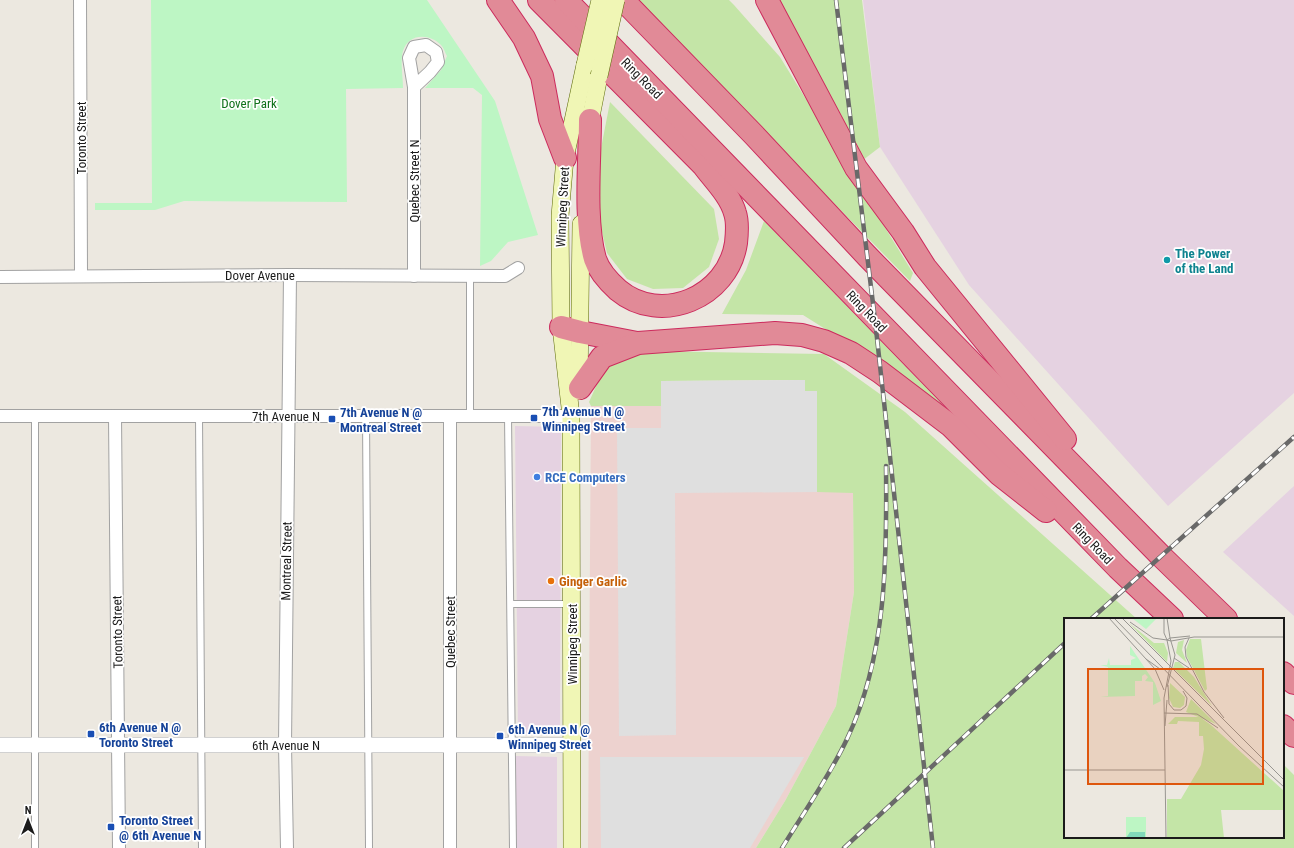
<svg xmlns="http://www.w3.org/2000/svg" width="1294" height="848" viewBox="0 0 1294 848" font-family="'Roboto Condensed',sans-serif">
<rect width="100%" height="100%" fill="#ece8e0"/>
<!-- commercial -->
<path fill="#edd2cf" d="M661 381 817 391 853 492 854 592 836 706 785 801 756 848H588L591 406H661Z"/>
<!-- industrial -->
<g fill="#e5d2e1">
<path d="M863 0H1294V393L1168 506 969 285 880 147Z"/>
<path d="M515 426 561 427 560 735H518Z"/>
<path d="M1294 486V616L1223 552Z"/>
<path d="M516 756 557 757V848H516Z"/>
</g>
<!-- grass -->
<g fill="#c4e5a7">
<path d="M635 0H729L734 5 780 57 913 273 910 281Z"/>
<path d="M779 0H862L880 147 863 160Z"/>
<path d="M610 102 714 209 719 239 709 267 683 288 653 289 627 279 607 253 597 211V169Z"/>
<path d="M764 221 942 404 944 412 889 369 803 315 722 314 746 270Z"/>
<path d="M644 351 824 354 905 412 1137 619H1065V837H1283V764L1294 775V848H756L785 801 836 706 854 592 853 493 817 492V392H805V380L661 381V406H591L589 402 606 364Z"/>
</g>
<!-- park -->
<path fill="#bdf6c4" d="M151 0H427L495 101 538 235 508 242 491 261 480 266 482 95 473 88H425L441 70 447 56C445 53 444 48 441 45 430 33 408 33 403 51 400 61 403 77 403 88L346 89 347 202 184 201 155 210H95V203H152Z"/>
<!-- parking -->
<g fill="#dfdfdf">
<path d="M805 380V391H817V492L675 493 676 735 619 736 617 428H661V381Z"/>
<path d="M600 757H804L750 848H601Z"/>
</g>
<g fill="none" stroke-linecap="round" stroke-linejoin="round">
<!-- service casing -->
<g stroke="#a2a2a2" stroke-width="8">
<g id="service">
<path d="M35 416V848"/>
<path d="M199 416 202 848"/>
<path d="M366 416 369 848"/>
<path d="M470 416V276"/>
<path d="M508 416 513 848"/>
<path d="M511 604H570"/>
</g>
</g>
<!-- minor casing -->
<g stroke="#a2a2a2" stroke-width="14">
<g id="minor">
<path d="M80 0 81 276"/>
<path d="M414 87 430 72 438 62 436 52 426 45 414 47 409 58 414 87V276"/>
<path d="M0 277 290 275 505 276 518 268"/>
<path d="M0 416H571"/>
<path d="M115 416 119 848"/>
<path d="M450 416V848"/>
<path d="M287 848 285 745 290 275"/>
</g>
</g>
<!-- tertiary casing -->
<g stroke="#a2a2a2" stroke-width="16">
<path id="tertiary" d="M0 745H572"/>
</g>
<!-- secondary casing -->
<g stroke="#5c6a09" stroke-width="18">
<g id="secondary">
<path d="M588 132 599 76"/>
<path d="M579 391 581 224"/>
<path d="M572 848 571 416 561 327 560 216 565 158 585 65"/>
</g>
</g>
<!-- motorway casing -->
<g stroke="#cc2b5d" stroke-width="24">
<g id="motorway">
<path d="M498 0 524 38 542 76 550 119 565 158"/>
<path d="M539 0 703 165C714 180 730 195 735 213 738 222 737 234 736 243 728 297 661 326 618 290 608 281 599 271 595 259 584 221 590 160 590 120"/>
<path d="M566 0 1118 568 1172 619"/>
<path d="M623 0 754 135 867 256 1161 556 1226 619"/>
<path d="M767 0 856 168 903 232 925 267 1065 439"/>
<path d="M561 327 580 332 637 343"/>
<path d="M580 388 602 357 638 343 775 333 802 335 824 341 851 353 880 372 951 426 999 474 1046 511"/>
<path d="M1283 673 1294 683"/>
<path d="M1283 726 1294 736"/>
</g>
</g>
<!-- service -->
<use href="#service" stroke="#fff" stroke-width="6"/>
<!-- minor -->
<use href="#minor" stroke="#fff" stroke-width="12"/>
<!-- tertiary -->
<use href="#tertiary" stroke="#fff" stroke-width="15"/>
<!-- secondary -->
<use href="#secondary" stroke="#f0f6b5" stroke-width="17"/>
<!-- motorway -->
<use href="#motorway" stroke="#e18a97" stroke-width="22"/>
<!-- rail casing -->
<g stroke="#696969" stroke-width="4.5">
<g id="rail">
<path d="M836 0 875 320 933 848"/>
<path d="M1091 619 1294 437"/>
<path d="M782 848C804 812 829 777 847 739 887 655 887 557 886 466"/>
<path d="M844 848 1065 643"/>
</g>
</g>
<!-- rail -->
<use href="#rail" stroke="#fff" stroke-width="3" stroke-dasharray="9" stroke-linecap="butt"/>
<!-- secondary-bridge casing -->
<g stroke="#5c6a09" stroke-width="18" stroke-linecap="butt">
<g id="secondary-bridge">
<path d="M585 65 600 0"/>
<path d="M599 76 616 0"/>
</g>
</g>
<!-- secondary-bridge -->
<use href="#secondary-bridge" stroke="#f0f6b5" stroke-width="17"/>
</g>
<!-- markers -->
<circle fill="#0f9aa8" stroke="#fff" stroke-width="1.5" cx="1167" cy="260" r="4"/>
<g fill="#1a4fb4" stroke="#fff" stroke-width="1.5">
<rect x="530" y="414" width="8" height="8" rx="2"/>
<rect x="328" y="415" width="8" height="8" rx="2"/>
<rect x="87" y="730" width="8" height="8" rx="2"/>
<rect x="496" y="732" width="8" height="8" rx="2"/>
<rect x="107" y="823" width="8" height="8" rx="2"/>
</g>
<circle fill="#3f7fe0" stroke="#fff" stroke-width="1.5" cx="537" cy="477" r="4"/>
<circle fill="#e8710a" stroke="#fff" stroke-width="1.5" cx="551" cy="581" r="4"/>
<g text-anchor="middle" stroke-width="3.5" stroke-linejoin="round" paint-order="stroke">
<!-- street labels -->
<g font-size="13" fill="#1b1b1b" stroke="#fff">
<text transform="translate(642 78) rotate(45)" y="5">Ring Road</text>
<text transform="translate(81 138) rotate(-90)" y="5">Toronto Street</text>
<text transform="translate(414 181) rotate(-90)" y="5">Quebec Street N</text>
<text transform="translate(562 207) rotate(-87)" y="5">Winnipeg Street</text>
<text x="260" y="280">Dover Avenue</text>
<text transform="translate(867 311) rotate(46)" y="5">Ring Road</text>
<text x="286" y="421">7th Avenue N</text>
<text transform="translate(1093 543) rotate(46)" y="5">Ring Road</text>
<text transform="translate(286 561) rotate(-89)" y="5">Montreal Street</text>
<text transform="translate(117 632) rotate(-91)" y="5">Toronto Street</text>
<text transform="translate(450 632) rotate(-90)" y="5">Quebec Street</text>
<text transform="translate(572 644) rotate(-90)" y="5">Winnipeg Street</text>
<text x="286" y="750">6th Avenue N</text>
</g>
<!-- park labels -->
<g font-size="13" fill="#10721b" stroke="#fff">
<text x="249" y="108">Dover Park</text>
</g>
<!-- culture labels -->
<g font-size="13" font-weight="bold" fill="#0d838f" stroke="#fff" text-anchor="start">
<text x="1175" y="258">The Power<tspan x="1175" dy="15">of the Land</tspan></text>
</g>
<!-- transit labels -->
<g font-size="13" font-weight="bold" fill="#164399" stroke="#fff" text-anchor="start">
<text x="542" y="416">7th Avenue N @<tspan x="542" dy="15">Winnipeg Street</tspan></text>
<text x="340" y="417">7th Avenue N @<tspan x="340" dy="15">Montreal Street</tspan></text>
<text x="99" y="732">6th Avenue N @<tspan x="99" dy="15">Toronto Street</tspan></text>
<text x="508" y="734">6th Avenue N @<tspan x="508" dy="15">Winnipeg Street</tspan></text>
<text x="119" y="825">Toronto Street<tspan x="119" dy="15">@ 6th Avenue N</tspan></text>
</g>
<!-- shop labels -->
<g font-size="13" font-weight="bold" fill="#366cbe" stroke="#fff" text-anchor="start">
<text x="545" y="482">RCE Computers</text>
</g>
<!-- food labels -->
<g font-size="13" font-weight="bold" fill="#c56008" stroke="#fff" text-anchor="start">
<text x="559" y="586">Ginger Garlic</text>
</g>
</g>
<!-- overview -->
<g transform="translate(1064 618)">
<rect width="220" height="220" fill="#ece8e0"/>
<path d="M65 5 90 25H100L104 35 103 44ZM126 21H137L143 71 141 73 123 39 122 32ZM120 22 118 32 123 45 112 35 114 24ZM111 44H115L130 59 148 88 109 50ZM106 65 121 79 120 87 116 90 109 89 105 80ZM127 81 152 106 122 94ZM111 99H136L147 107 220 173V192H157L160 220H103V181H117L137 147 140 131 139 118H135V104L114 103 113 106H104Z" fill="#c4e5a7"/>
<path d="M68 0H93L82 11ZM66 28 91 65 97 83 89 87V64L81 63 84 59 81 56 78 58V63H71V78L36 79 44 78V49L36 47H43L45 40 46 47H67V42L72 40 66 37ZM62 199H82V220H62Z" fill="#bdf6c4"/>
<path d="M66 214H81V220H62Z" fill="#81d9ba"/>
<path fill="none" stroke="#989691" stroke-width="1" d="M45 0 91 51 100 72M50 0 175 128 220 169M58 0 220 162M100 0V15L103 22 107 23 130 19H220M103 0 106 20 126 18M66 4 89 20 103 22M125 20 121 29 122 39 140 74 160 100M110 40 125 50M82 41 96 51M104 67 105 86 110 92H117L122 88 123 80 119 73M100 95 133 96 154 110M101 108 103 82M0 152H101M102 220 100 80 107 43 103 22 106 20 111 37 103 69"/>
<path fill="#de560d" fill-opacity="0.15" stroke="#de560d" stroke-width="2" d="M24 51H199V166H24Z"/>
<rect width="220" height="220" fill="none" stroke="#1b1b1b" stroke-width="2"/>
</g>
<!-- north arrow -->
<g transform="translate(28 820)" stroke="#ffffff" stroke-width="3" paint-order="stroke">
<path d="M0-3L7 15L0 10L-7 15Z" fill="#1b1b1b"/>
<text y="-6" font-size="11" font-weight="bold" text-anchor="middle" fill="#1b1b1b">N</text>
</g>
</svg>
